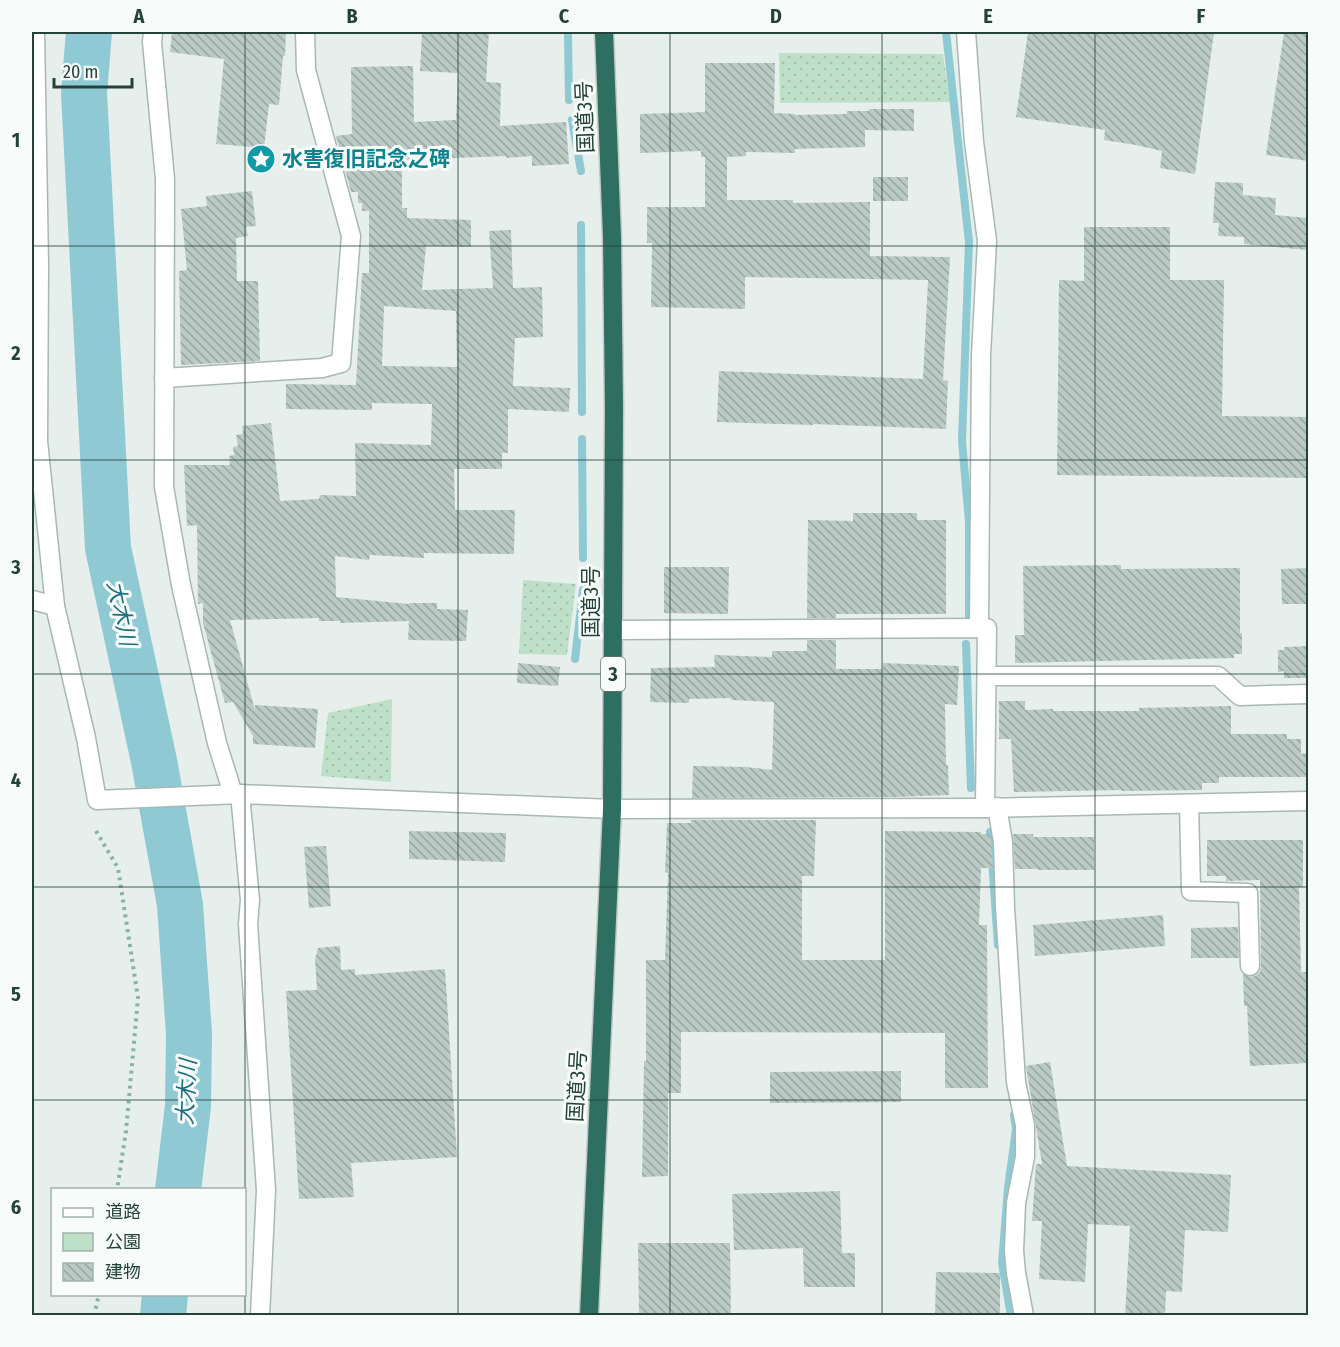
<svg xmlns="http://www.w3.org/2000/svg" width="1340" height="1347" viewBox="0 0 1340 1347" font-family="'Fira Sans Condensed','Noto Sans JP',sans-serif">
<defs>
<pattern id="green-dots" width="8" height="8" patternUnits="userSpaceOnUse" patternTransform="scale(1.5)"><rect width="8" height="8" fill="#bfe0c8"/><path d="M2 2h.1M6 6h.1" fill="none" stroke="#a4c1ad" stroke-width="1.8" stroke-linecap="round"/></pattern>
<pattern id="building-back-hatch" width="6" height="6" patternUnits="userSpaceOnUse" patternTransform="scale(1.5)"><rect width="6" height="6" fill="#bbcac4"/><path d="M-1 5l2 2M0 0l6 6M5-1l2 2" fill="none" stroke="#98a6a0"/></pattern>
</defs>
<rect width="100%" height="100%" fill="#e6efeb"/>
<!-- green -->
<g fill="url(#green-dots)">
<path d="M779 53 943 54 950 102 780 103Z"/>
<path d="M523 580 576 584 567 655 519 654Z"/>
<path d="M392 699 391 782 321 776 328 713Z"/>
</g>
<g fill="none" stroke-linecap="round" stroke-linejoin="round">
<!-- stream -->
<g stroke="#8ec9d4" stroke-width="8">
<path d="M568 32 569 100"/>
<path d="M946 32 969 242 962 441 969 522V617"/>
<path d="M572 120 581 171"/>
<path d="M581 225 582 412"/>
<path d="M582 439 583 558"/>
<path d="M966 644 971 788"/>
<path d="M575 659 583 590"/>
<path d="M990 832 998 945"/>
<path d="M1011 1316 1002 1263 1008 1188 1016 1129 1014 1115"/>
</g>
<!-- river -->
<g stroke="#8ec9d4" stroke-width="46">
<path d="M89 32 84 93 108 548 154 761 180 905 189 1034 188 1106 178 1190"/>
<path d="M163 1316 165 1294"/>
</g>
</g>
<!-- building -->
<g fill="url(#building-back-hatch)" fill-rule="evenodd">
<path d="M172 32H286L285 56H283L279 105 269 104 264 148 216 144 224 59 170 52Z"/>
<path d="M422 32H489L486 82 501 83 500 126 566 122 569 164 532 166V156L506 158V156L402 160V208H407V218L471 220V247L426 246 422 290 493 288 489 231 511 230 513 288 542 287 543 337 515 338 513 386 570 388 569 412 508 409V453H502V469H454L455 510H515L514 554 424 553V558L370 555 369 560 335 556 336 597 409 604V603H437V609L468 610 466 641 408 640 409 621 340 623V621H319V618L230 620 255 710V705L318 709 315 748 253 744V736L233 702 225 703 203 623V603L198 604 197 525 187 526 184 465H230L229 456 234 455 233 447 238 446 236 435 243 434 242 426 271 423 280 501 319 499 320 495 356 496 355 443 431 445 432 404 372 403V410L286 409V384L356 385 362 273H369V211H362V203H358V192H351L336 136 352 134 351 67 413 66 414 122 456 120 458 73 420 71ZM384 306 456 311 457 367 382 366Z"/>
<path d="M1028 32H1214L1195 174 1160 168 1162 151 1136 145 1104 140 1105 130 1016 117Z"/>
<path d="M1284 32H1308V161L1266 155Z"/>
<path d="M705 63H775L774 113 795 114V115L847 114V111H869V109H914V131L865 130V147L795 149V153L746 152V156L727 157V200H793V203L870 202V256L950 257 943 380 948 381 946 429 813 424V425L717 422 719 371 923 379 928 280 745 277V309L651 307 652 243H647V207H705V157H701V151L640 153V114L705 112Z"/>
<rect x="873" y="177" width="35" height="24"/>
<path d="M1215 182 1243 183V195L1276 198 1275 215 1308 218V250L1244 244V237L1218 236 1219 223H1213Z"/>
<path d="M252 191 256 226 246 227 248 236 236 238 237 281H258L260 361 181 365 179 271 187 270 181 209 207 206 206 196Z"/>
<path d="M1084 227H1170V280H1224L1222 416 1308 417V478L1057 475 1059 280 1084 281Z"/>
<path d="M853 513H917V520H946V614H836V618H807L808 520 853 521Z"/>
<path d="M1121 565V569L1240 568V633H1242V654H1234V658L1015 663V635H1024L1023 566Z"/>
<path d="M664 567H729L728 614 664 613Z"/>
<path d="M1308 568V604H1282L1281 569Z"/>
<path d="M807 640H836V669H883V663L959 666 957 705 945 704 946 765H948L949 795 894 797 692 798 693 766 746 767 772 770 774 702 731 700 732 698 689 699V703L650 702 651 668 715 667 714 655 772 657V651H807Z"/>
<path d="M1308 646V678H1284V671L1278 672V650H1284V647Z"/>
<path d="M518 663 560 667 558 686 517 683Z"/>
<path d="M999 701H1025V710L1053 709V711H1139V708L1231 706V734H1287V739H1301V754L1308 753V777H1219V783H1202V790L1121 791V790L1014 792 1011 739H999Z"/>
<path d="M691 820H816L814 876H802V960H885V831L981 832V834H990L993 868H981L979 925H987L988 1088H945V1033L681 1032V1093H668V1176L642 1177 644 1061H646V960H665L668 873 665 872 667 823H691Z"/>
<path d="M409 831 506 833 505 862 409 859Z"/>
<path d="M1013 834H1033V837H1094V870H1038V869H1015Z"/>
<path d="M1207 840H1303V887H1299L1301 972H1308V1063L1250 1066 1247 1006H1244L1243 974 1250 977 1255 976 1260 972 1261 966 1260 880 1226 881V876H1207Z"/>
<path d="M326 846 331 906 309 908 304 847Z"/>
<path d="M1163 915 1165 946 1035 956 1033 925Z"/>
<path d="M1238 927 1239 958H1191V928Z"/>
<path d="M340 946 341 970 355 969V975L445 969 457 1157 351 1163 354 1197 299 1199 286 991 317 990 315 960 318 948Z"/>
<path d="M1050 1062 1067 1166 1231 1175 1228 1232 1185 1230 1182 1292 1166 1291 1165 1316H1125L1130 1226 1088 1224 1085 1282 1039 1279 1042 1221H1032L1036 1164H1042L1026 1066Z"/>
<path d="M901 1071V1102L770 1103V1072Z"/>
<path d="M840 1191 842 1253H855V1287H804L803 1248 734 1250 732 1194Z"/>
<path d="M638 1243H730L731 1316H639Z"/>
<path d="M936 1272 1000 1273V1316H935Z"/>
</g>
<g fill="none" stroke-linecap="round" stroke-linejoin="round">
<!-- minor casing -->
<g stroke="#a8b8b2" stroke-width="21">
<g id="minor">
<path d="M35 32 39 265 38 441 55 606 86 738 97 800 240 794 612 809 985 808 1308 801"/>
<path d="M153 32 152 42 165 179 164 487 181 585 217 743 233 794"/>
<path d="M966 32 974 142 987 241 981 355 979 628"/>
<path d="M164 378 322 368 341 363 351 236 306 70 305 32"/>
<path d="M32 600 55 606"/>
<path d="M613 630 987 628 985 808"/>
<path d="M987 676H1218L1240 696 1308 694"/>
<path d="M240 794 250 900 248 924 266 1190 260 1316"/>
<path d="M1189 804 1191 891 1248 893 1250 966"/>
<path d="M997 807 1003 842 1005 907 1016 1082 1025 1125V1157L1016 1203 1014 1251 1016 1273 1024 1316"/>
</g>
</g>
<!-- highway casing -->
<g stroke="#c2cac8" stroke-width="21">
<path id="highway" d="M589 1316 612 809 614 408 612 237 604 32"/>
</g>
<!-- path -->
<g stroke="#86b3a5" stroke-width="4" stroke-dasharray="3 4.5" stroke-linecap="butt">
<path d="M96 831 118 868 138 998 126 1131 117 1190"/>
<path d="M94 1316 99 1294"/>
</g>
<!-- minor -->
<use href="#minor" stroke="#fff" stroke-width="18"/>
<!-- highway -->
<use href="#highway" stroke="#2f6f62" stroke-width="18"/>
</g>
<!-- grid -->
<path fill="none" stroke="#24423a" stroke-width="1.5" stroke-opacity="0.55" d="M245 32V1316M458 32V1316M670 32V1316M882 32V1316M1095 32V1316M32 246H1308M32 460H1308M32 674H1308M32 887H1308M32 1100H1308"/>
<!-- icons -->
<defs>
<g id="sight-disc" transform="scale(1.5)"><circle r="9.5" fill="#0f9aa8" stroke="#f7fbf9"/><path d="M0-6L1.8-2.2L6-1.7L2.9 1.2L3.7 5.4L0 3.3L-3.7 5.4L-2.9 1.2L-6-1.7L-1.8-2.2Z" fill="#fff"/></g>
</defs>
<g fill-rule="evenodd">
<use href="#sight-disc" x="261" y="159"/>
</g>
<g text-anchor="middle" stroke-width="6" stroke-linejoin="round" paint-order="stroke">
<!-- shield labels -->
<rect fill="#f7fbf9" stroke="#637a73" stroke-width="1.5" x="601" y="657" width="24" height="34" rx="4.5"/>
<g font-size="20" font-weight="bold" fill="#24423a">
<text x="613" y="681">3</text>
</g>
<!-- street labels -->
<g font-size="21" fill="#24423a" stroke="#f7fbf9">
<text transform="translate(585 117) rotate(-92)" y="7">国道3号</text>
<text transform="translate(591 602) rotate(-90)" y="7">国道3号</text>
<text transform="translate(577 1086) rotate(-87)" y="7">国道3号</text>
</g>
<!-- culture labels -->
<g font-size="21" font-weight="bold" fill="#0d838f" stroke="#f7fbf9" text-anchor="start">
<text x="282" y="166">水害復旧記念之碑</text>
</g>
<!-- water labels -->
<g font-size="22" font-style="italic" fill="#1c6f80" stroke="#f7fbf9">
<text transform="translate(122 613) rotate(78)" y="8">大木川</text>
<text transform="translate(186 1092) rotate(-87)" y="8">大木川</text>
</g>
</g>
<!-- border -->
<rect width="1340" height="1347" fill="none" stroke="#f7fbf9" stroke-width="66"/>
<!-- legend -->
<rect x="51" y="1188" width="195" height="108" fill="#f7fbf9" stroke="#a3b1ad" stroke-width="1.5"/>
<rect x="63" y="1208" width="30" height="9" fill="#ffffff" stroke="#a3b1ad" stroke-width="1.5"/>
<text x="105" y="1218" font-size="18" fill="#24423a">道路</text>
<rect x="63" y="1233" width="30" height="18" fill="#bfe0c8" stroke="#a3b1ad" stroke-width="1.5"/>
<text x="105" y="1248" font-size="18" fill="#24423a">公園</text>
<rect x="63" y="1263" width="30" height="18" fill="url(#building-back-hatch)" stroke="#a3b1ad" stroke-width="1.5"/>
<text x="105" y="1278" font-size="18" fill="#24423a">建物</text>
<!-- scale -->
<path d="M54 78v9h78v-9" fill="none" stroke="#24423a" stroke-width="3"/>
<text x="63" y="78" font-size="18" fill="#24423a" stroke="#f7fbf9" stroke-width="4.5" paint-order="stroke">20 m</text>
<rect x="33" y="33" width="1274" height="1281" fill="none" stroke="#24423a" stroke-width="2"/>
<g font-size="20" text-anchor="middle" font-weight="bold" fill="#24423a">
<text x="139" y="23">A</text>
<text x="352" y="23">B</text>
<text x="564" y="23">C</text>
<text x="776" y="23">D</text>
<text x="988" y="23">E</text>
<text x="1201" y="23">F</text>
<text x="16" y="147">1</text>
<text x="16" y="360">2</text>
<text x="16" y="574">3</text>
<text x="16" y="787">4</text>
<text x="16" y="1001">5</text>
<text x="16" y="1214">6</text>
</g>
</svg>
